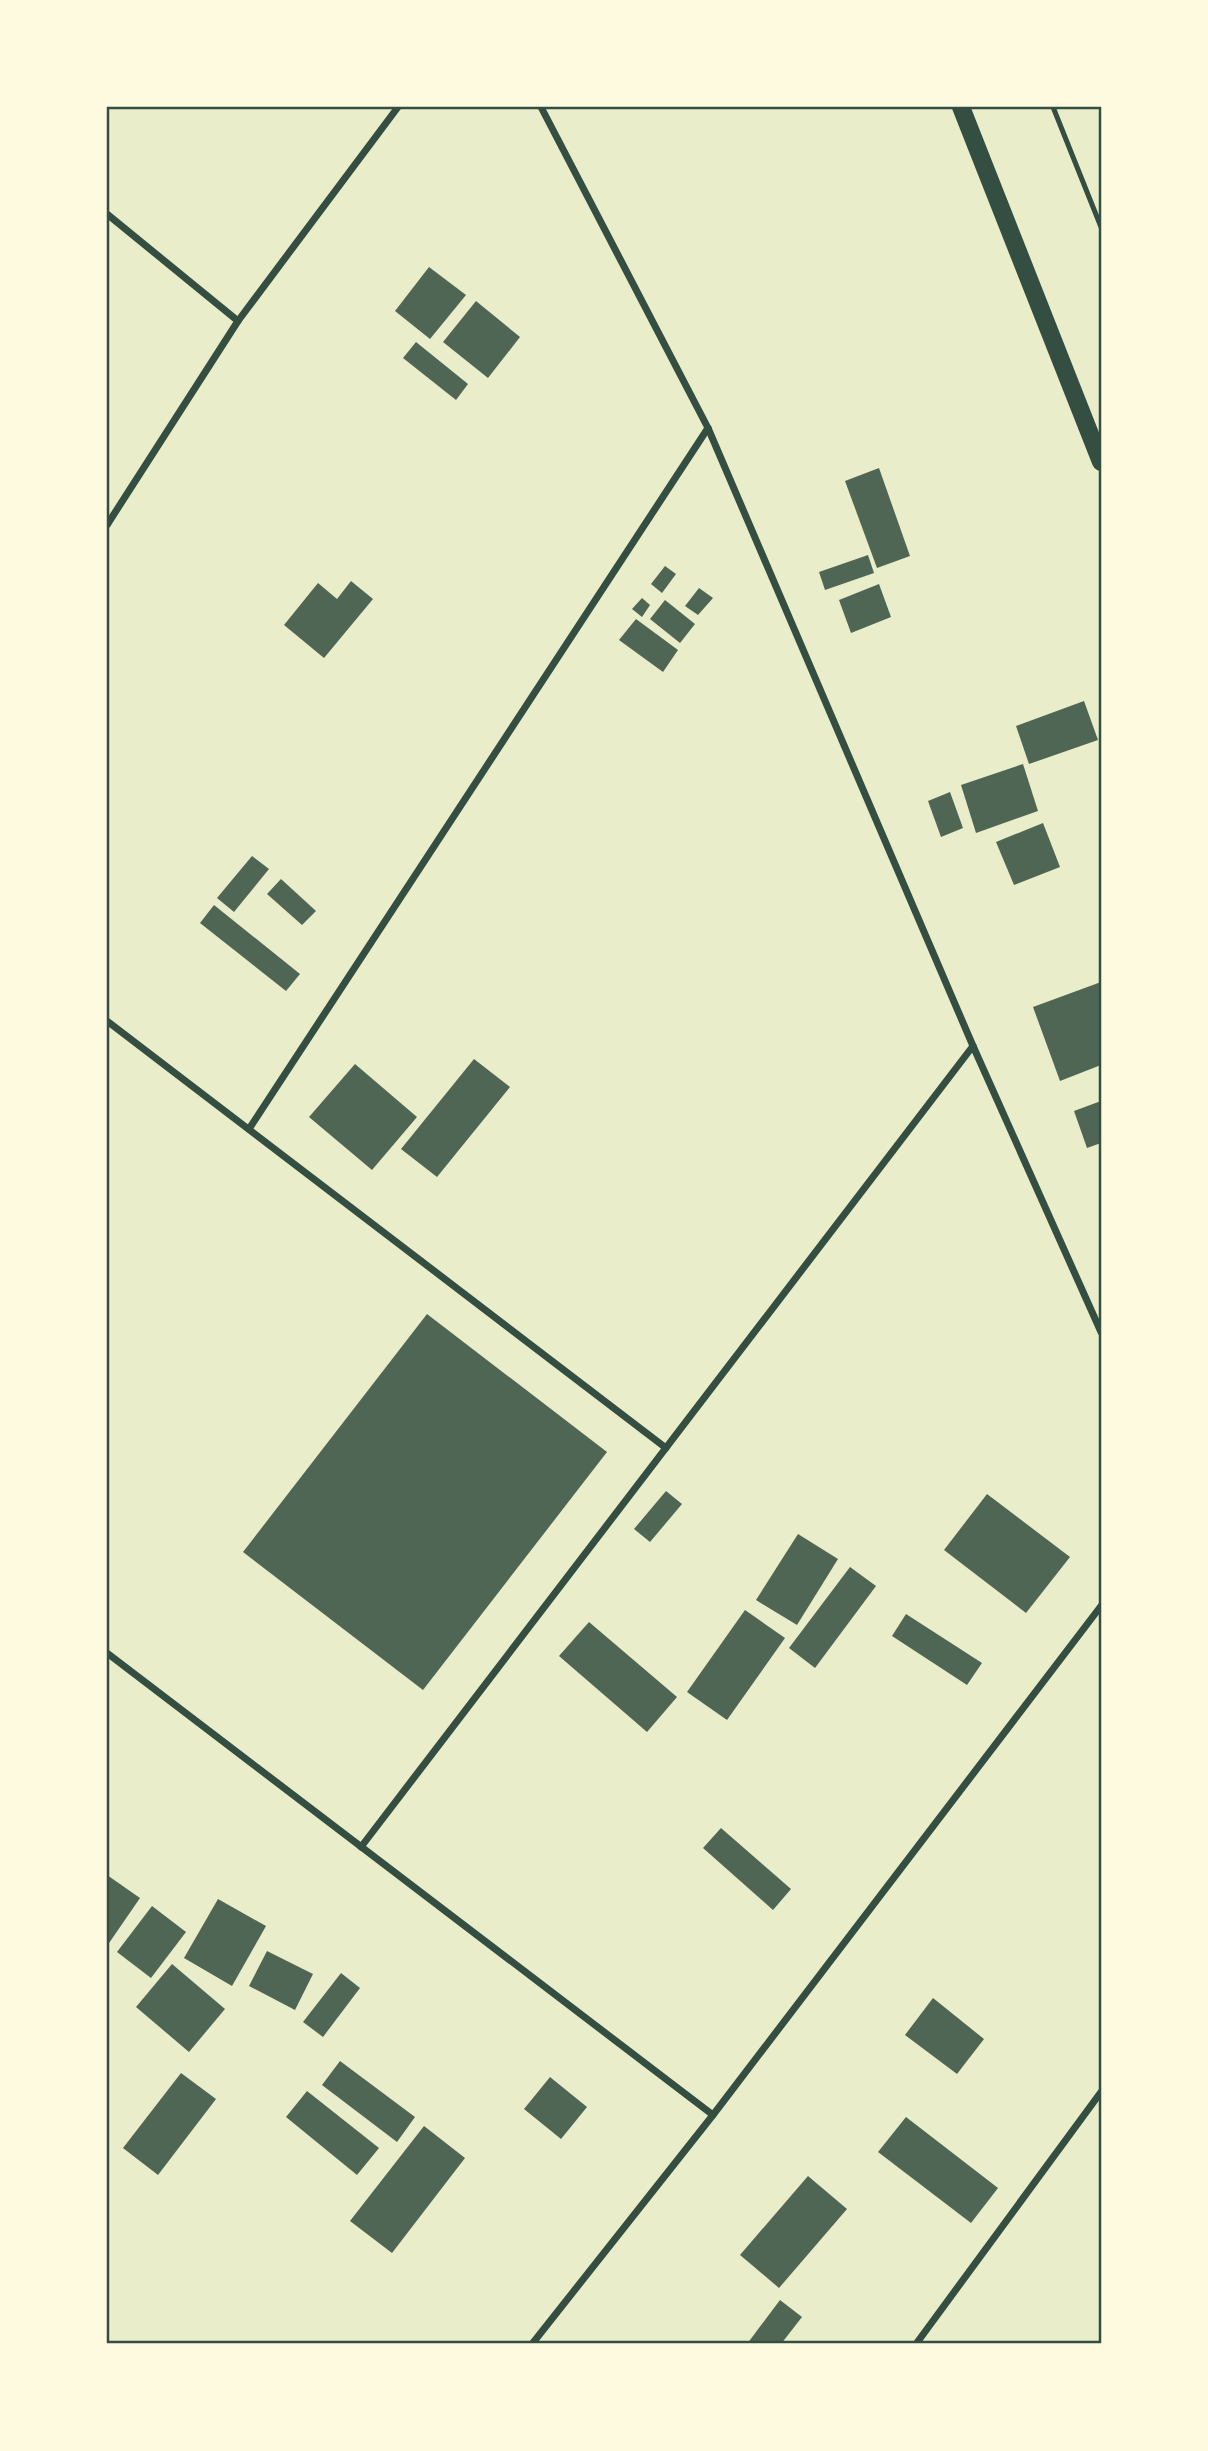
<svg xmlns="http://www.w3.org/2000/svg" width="1208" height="2451" viewBox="0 0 1208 2451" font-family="Manrope,sans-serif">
<rect width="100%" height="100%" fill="#e9edc9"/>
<!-- building -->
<g fill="#4f6655">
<path d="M429 267 466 295 430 339 395 311Z"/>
<path d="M476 301 520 337 488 378 443 342Z"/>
<path d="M416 342 468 384 456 400 403 358Z"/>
<path d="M879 468 910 556 877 568 845 481Z"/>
<path d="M868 555 874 573 825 590 819 572Z"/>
<path d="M665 566 676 574 662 593 651 584Z"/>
<path d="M351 581 373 599 324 658 284 625 318 583 337 599Z"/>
<path d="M879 584 891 617 851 633 839 600Z"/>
<path d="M699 588 713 598 698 615 685 606Z"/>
<path d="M642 598 650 605 642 617 632 609Z"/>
<path d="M665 600 695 624 680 643 650 619Z"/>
<path d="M636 619 678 650 663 672 619 640Z"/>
<path d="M1084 701 1098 740 1029 764 1016 726Z"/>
<path d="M1023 764 1038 811 976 833 961 785Z"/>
<path d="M950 792 963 828 941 837 928 801Z"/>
<path d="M1043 823 1060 867 1014 885 996 842Z"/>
<path d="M252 856 269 869 234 912 217 898Z"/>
<path d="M281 879 316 911 302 925 267 894Z"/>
<path d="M214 905 300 974 286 991 200 923Z"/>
<path d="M1101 982V1065L1060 1081 1033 1007Z"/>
<path d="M474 1059 510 1087 437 1177 401 1149Z"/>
<path d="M355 1064 417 1117 372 1170 309 1117Z"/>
<path d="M1101 1101V1143L1087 1148 1074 1111Z"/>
<path d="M427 1314 607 1452 423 1690 243 1552Z"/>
<path d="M666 1491 682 1504 650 1542 634 1529Z"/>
<path d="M987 1494 1070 1557 1026 1613 944 1550Z"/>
<path d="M798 1534 838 1559 797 1625 756 1600Z"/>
<path d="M850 1567 876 1586 815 1668 789 1648Z"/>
<path d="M745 1610 785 1638 727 1720 687 1692Z"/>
<path d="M906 1614 982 1663 967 1685 892 1636Z"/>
<path d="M589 1622 677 1697 647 1732 559 1656Z"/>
<path d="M721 1828 791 1889 773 1910 703 1848Z"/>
<path d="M107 1875 140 1898 107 1946Z"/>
<path d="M218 1899 266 1926 232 1986 184 1958Z"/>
<path d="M152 1906 186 1932 151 1978 117 1952Z"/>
<path d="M267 1951 313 1974 295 2010 249 1986Z"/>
<path d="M172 1964 225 2009 189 2052 136 2007Z"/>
<path d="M341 1973 360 1988 323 2037 303 2022Z"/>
<path d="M933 1998 984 2039 957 2074 905 2035Z"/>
<path d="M340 2061 415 2117 397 2142 322 2085Z"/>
<path d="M181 2073 216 2099 158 2175 123 2148Z"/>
<path d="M550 2077 587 2107 561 2139 524 2109Z"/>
<path d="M307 2091 379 2148 357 2175 286 2117Z"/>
<path d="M906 2117 998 2188 971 2223 878 2152Z"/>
<path d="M424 2126 465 2158 392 2253 350 2221Z"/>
<path d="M808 2176 847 2209 779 2288 740 2255Z"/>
<path d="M780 2300 802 2317 781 2344H747Z"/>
</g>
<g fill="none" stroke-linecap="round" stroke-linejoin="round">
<!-- service -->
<path stroke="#344e41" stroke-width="5" d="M1053 107 1101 227"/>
<!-- minor -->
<g stroke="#344e41" stroke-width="7">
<path d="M541 107 708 428 973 1046 1101 1332"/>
<path d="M107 214 238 321"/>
<path d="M107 525 238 321 398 107"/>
<path d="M107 1021 666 1448"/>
<path d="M249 1129 708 428"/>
<path d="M107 1653 713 2115"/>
<path d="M361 1847 973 1046"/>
<path d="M532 2344 713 2115 1101 1606"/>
<path d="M916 2344 1101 2092"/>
</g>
<!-- primary -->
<path stroke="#344e41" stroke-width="18" d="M961 107 1101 462"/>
</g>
<!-- border -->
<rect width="1208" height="2451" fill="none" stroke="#fefae0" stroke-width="217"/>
<rect x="108" y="108" width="992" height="2234" fill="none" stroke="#344e41" stroke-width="2.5"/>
</svg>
